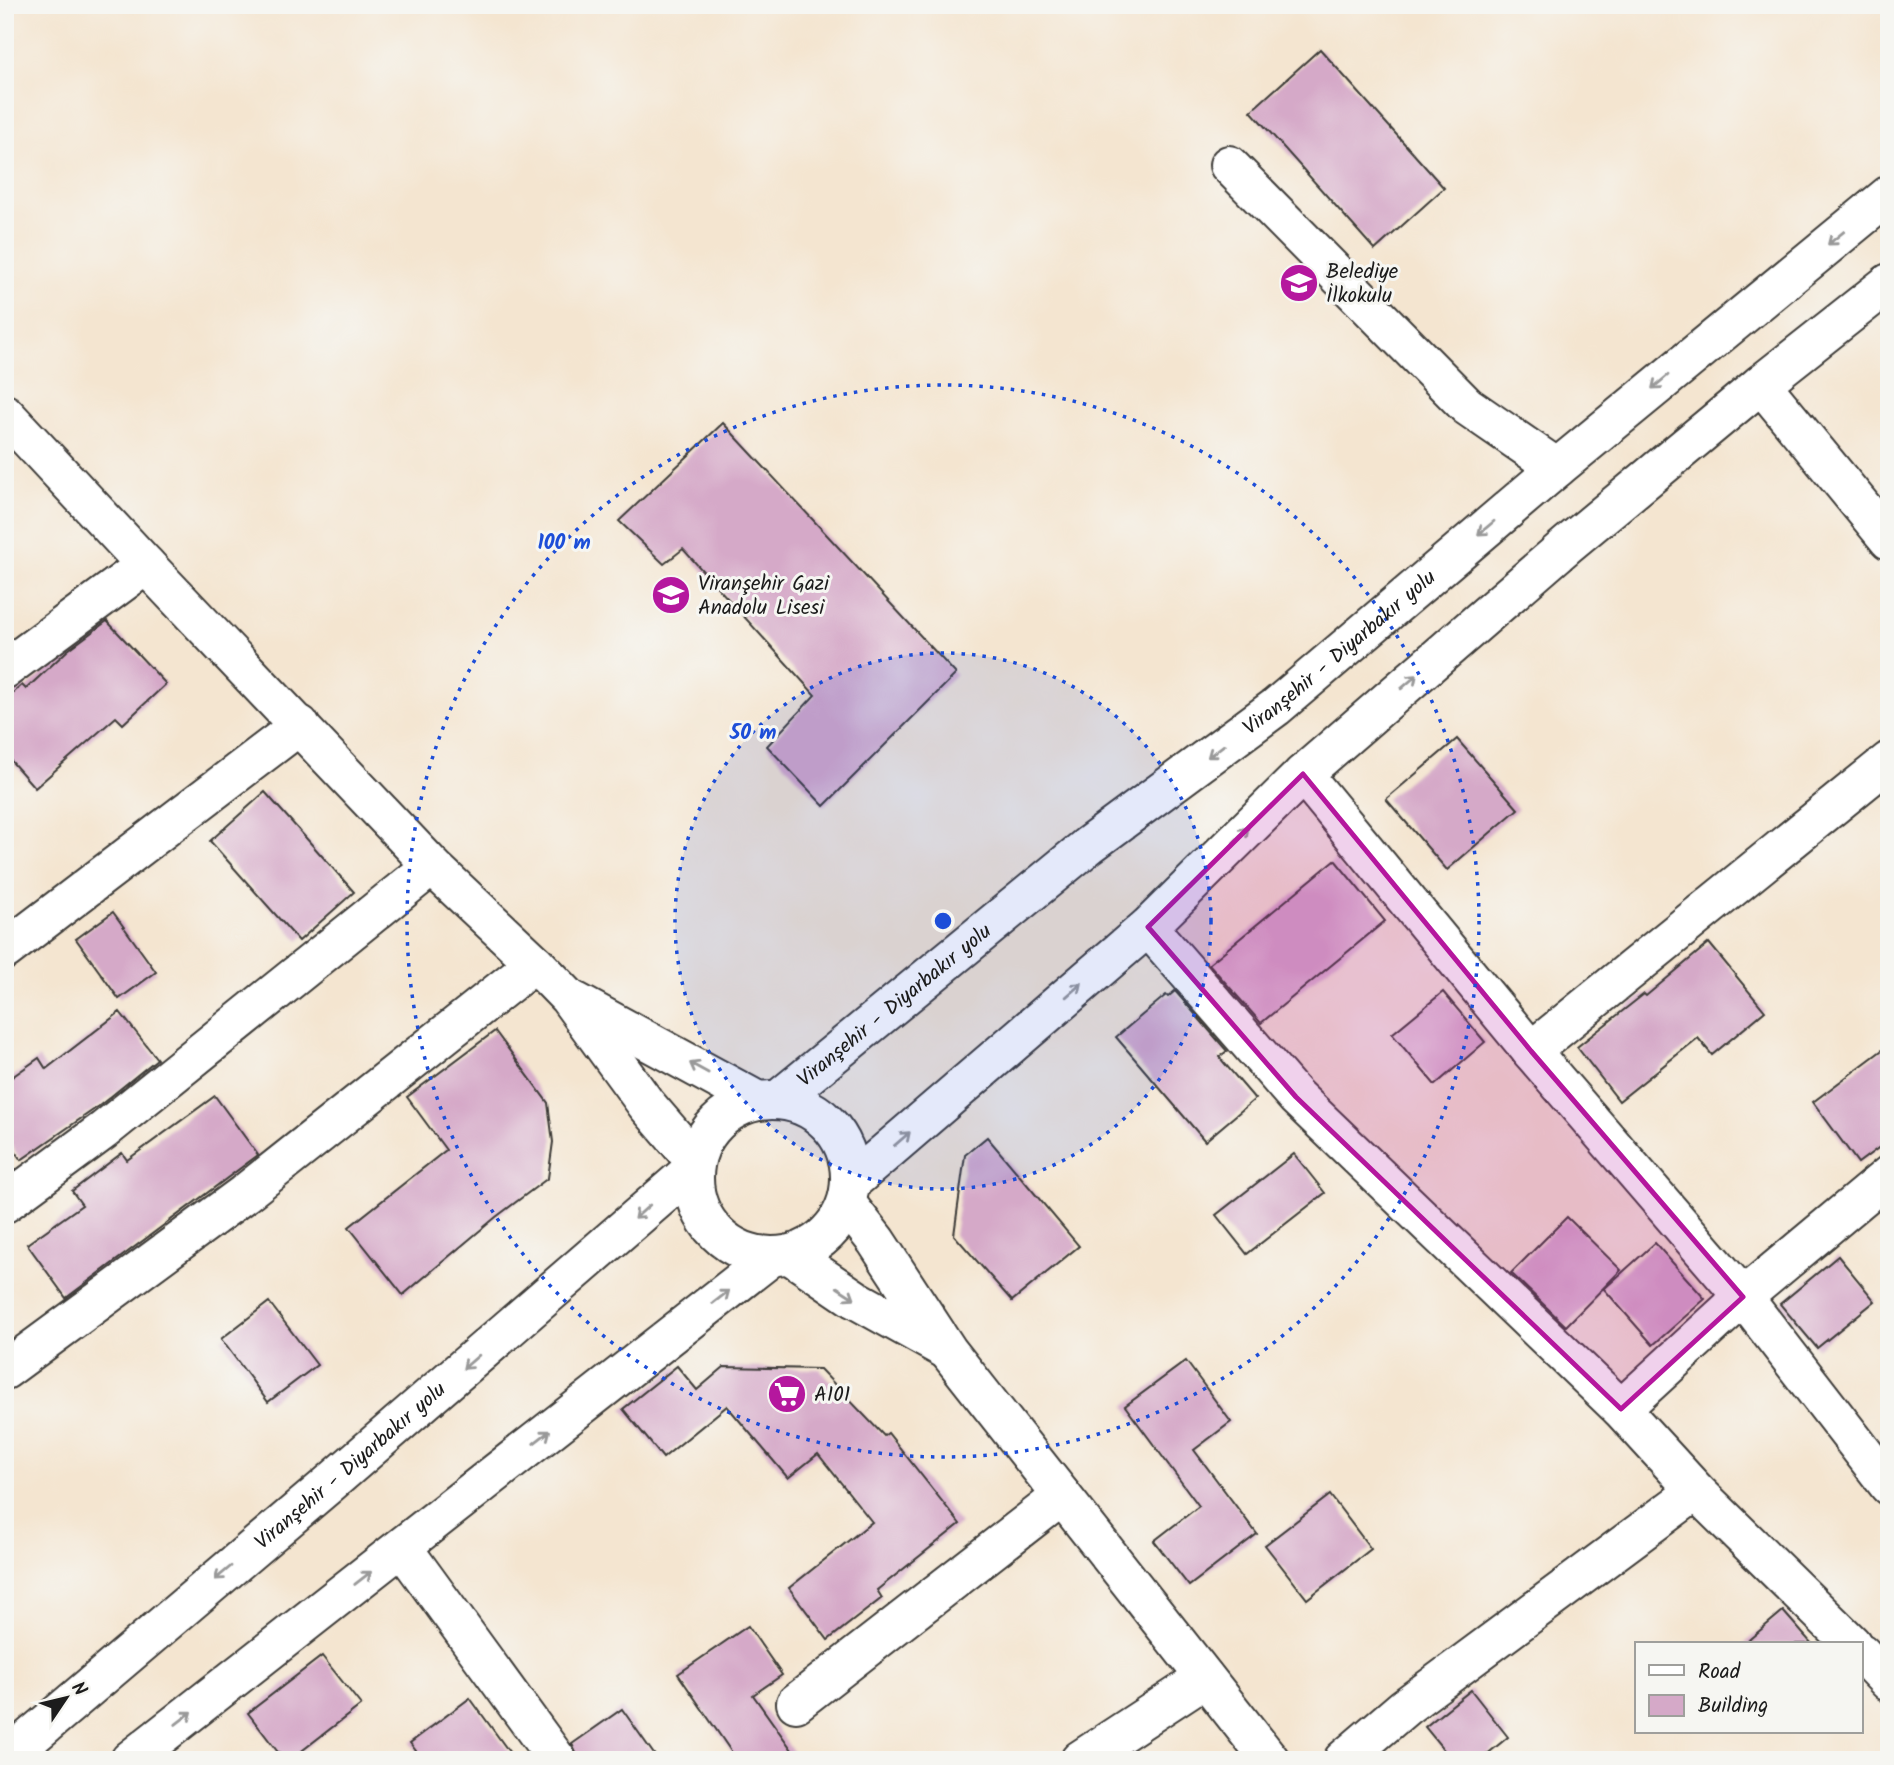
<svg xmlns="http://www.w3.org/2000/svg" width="1894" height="1765" viewBox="0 0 1894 1765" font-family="Kalam,sans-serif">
<rect width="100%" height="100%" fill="#f6f6f2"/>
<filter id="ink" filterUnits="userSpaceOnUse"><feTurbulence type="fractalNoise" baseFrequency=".0143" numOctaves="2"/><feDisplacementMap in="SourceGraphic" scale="14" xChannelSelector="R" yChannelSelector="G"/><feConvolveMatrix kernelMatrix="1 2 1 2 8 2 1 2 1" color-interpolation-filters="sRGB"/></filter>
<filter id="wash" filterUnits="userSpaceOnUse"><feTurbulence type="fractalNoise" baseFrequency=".00686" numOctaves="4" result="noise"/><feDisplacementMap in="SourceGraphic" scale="28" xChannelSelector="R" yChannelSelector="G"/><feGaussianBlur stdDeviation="1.57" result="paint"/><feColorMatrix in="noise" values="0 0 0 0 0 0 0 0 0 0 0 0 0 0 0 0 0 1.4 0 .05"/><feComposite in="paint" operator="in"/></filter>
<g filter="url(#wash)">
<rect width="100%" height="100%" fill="#f4e5d0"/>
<g id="blocks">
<!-- building -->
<g fill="#d5a9c8">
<path d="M1320 49 1444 188 1375 250 1251 111Z"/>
<path d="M723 423 956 674 824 806 767 746 815 695 683 549 664 564 619 521Z"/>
<path d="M107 621 166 684 123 724 116 717 35 788 5 754V700L22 685 26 689 68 650Z"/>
<path d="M1457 739 1518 809 1447 870 1386 799Z"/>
<path d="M265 792 354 892 299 941 210 841Z"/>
<path d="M1335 860 1385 921 1261 1023 1209 964Z"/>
<path d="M113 912 156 972 119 999 76 939Z"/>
<path d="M1709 943 1765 1011 1712 1055 1698 1038 1619 1101 1577 1047 1644 994 1646 996Z"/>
<path d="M1175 991 1227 1051 1219 1057 1255 1099 1205 1141 1116 1037 1166 995 1168 997Z"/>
<path d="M1443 992 1485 1042 1435 1085 1392 1034Z"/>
<path d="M120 1012 157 1059 99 1106 21 1160 5 1137V1082L39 1058 46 1069Z"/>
<path d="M495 1031 548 1103 553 1142 548 1178 496 1217 403 1295 349 1227 446 1150 407 1097Z"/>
<path d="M1889 1045V1140L1858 1163 1813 1102Z"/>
<path d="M215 1096 258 1155 66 1298 27 1244 82 1205 72 1191 122 1153 127 1160Z"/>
<path d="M987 1137 1079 1246 1012 1301 954 1235 965 1155Z"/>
<path d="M1294 1154 1325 1193 1247 1254 1216 1215Z"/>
<path d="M1567 1217 1621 1270 1566 1326 1511 1273Z"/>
<path d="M1655 1243 1705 1299 1653 1345 1604 1289Z"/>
<path d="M1838 1256 1875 1301 1817 1348 1780 1304Z"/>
<path d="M269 1302 317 1365 268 1402 221 1339Z"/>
<path d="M1186 1361 1231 1422 1194 1450 1257 1534 1189 1586 1154 1541 1199 1506 1125 1406Z"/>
<path d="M677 1366 697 1390 724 1367 820 1369 884 1436 888 1433 960 1524 877 1590 882 1598 828 1640 789 1588 872 1522 818 1454 788 1478 727 1406 663 1458 623 1409Z"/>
<path d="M1330 1495 1371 1549 1307 1599 1265 1545Z"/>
<path d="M1783 1611 1812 1644H1744Z"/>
<path d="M748 1626 782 1675 753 1695 799 1760H737L678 1674Z"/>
<path d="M322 1656 361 1705 290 1760H284L248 1713Z"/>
<path d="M1471 1690 1508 1737 1480 1760H1452L1425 1727Z"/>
<path d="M470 1698 515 1760H423L410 1743Z"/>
<path d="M622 1709 658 1760H579L572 1744Z"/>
</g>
</g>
</g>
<g filter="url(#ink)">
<use href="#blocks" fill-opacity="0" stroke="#3c3a37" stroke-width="2"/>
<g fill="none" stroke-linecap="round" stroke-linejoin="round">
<!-- street casing -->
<g stroke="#3c3a37" stroke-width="42">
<g id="street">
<path d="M1229 165 1467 406 1557 468"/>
<path d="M1761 384 1889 540"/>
<path d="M5 669 146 565"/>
<path d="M1303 774 1531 1051 1743 1297 1889 1486"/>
<path d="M1148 927 1296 1097 1621 1409 1696 1491 1852 1644"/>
<path d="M5 950 300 725"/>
<path d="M1531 1051 1889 761"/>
<path d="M5 1203 104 1130 432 866"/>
<path d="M5 1370 244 1194 535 963"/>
<path d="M1621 1409 1743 1297 1889 1175"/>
<path d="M402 1547 557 1760"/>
<path d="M1861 1653 1889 1682"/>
<path d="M796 1703 1062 1496"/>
<path d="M1080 1760 1205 1678"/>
<path d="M1343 1760 1405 1707 1696 1491"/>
</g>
</g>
<!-- secondary casing -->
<g stroke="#3c3a37" stroke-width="42">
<g id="secondary">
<path d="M5 414 146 565 432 866 535 963 568 997 646 1104 695 1161"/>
<path d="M576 1002 758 1101"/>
<circle cx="772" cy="1178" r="78"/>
<path id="s1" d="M778 1100 1089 845 1276 707 1557 468 1889 195"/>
<path d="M850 1183 1148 927 1303 774 1567 545 1761 384 1889 283"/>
<path d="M847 1204 876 1241 948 1351 1270 1760"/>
<path d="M790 1255 855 1299 943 1348"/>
<path id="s2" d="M5 1759 328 1485 694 1168"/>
<path d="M130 1760 771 1257"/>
</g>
</g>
<!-- street -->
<use href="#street" stroke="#fff" stroke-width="38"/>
<!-- secondary -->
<use href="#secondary" stroke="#fff" stroke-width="38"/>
</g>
<!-- one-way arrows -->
<defs><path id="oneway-shaft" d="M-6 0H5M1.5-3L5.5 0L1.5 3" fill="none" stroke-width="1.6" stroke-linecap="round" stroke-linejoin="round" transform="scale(1.75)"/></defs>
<g stroke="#999">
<use href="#oneway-shaft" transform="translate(1836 238) rotate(141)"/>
<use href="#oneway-shaft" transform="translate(1660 382) rotate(140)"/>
<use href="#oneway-shaft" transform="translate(1486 528) rotate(140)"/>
<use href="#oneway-shaft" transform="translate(1409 682) rotate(-41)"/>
<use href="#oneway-shaft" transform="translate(1216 751) rotate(143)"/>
<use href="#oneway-shaft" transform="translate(1241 835) rotate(-45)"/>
<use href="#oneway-shaft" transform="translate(1074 990) rotate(-41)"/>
<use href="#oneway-shaft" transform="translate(699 1068) rotate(-151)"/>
<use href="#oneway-shaft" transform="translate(902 1139) rotate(-41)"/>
<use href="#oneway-shaft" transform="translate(642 1212) rotate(138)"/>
<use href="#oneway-shaft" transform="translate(846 1293) rotate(33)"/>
<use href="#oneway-shaft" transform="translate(721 1297) rotate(-38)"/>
<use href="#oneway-shaft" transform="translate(471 1362) rotate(139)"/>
<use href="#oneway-shaft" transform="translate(542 1437) rotate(-38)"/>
<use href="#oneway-shaft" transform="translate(223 1573) rotate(140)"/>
<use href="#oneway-shaft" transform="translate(363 1578) rotate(-38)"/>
<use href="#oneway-shaft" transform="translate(184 1718) rotate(-38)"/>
</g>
</g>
<!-- marked area -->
<path fill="#b5179e" fill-opacity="0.2" stroke="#b5179e" stroke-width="5" stroke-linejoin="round" d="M1303 774 1531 1051 1743 1297 1621 1409 1296 1097 1148 927Z"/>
<!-- distance rings -->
<circle cx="943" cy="921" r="268" fill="#1d4ed8" fill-opacity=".12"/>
<g fill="none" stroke="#1d4ed8" stroke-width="3.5" stroke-dasharray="3.5 7">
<circle cx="943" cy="921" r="268"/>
<circle cx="943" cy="921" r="536"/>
</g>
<!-- icons -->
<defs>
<g id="school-disc" transform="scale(2.0125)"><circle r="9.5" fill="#b5179e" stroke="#f6f6f2"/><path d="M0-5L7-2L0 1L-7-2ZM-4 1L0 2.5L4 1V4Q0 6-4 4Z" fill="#fff"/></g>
<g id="supermarket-disc" transform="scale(2.0125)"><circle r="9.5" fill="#b5179e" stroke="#f6f6f2"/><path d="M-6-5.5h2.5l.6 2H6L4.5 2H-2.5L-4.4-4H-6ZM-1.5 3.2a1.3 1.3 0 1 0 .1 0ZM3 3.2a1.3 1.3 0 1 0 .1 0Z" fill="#fff"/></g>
</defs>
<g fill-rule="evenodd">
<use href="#school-disc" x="1299" y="283"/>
<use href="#school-disc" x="671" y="595"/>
<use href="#supermarket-disc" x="787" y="1394"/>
</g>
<g text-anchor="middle" stroke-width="6" stroke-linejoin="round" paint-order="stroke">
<!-- poi labels -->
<g font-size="21" fill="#1c1c1c" stroke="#f6f6f2" text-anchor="start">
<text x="1326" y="278">Belediye<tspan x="1326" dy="24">İlkokulu</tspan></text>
<text x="698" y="590">Viranşehir Gazi<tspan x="698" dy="24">Anadolu Lisesi</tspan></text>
<text x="814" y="1401">A101</text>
</g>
<!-- street labels -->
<g font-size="21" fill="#1c1c1c" stroke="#f6f6f2">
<text dy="7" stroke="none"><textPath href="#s1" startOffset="718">Viranşehir - Diyarbakır yolu</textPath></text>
<text dy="7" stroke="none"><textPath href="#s1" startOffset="150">Viranşehir - Diyarbakır yolu</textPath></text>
<text dy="7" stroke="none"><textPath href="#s2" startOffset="453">Viranşehir - Diyarbakır yolu</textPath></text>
</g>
</g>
<circle cx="943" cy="921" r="10" fill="#1d4ed8" stroke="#f6f6f2" stroke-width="3.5"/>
<g font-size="21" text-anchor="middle" font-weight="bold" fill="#1d4ed8" stroke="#f6f6f2" stroke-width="6" stroke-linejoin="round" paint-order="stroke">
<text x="564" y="549">100 m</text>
<text x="753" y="739">50 m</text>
</g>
<!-- margin -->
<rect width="1894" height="1765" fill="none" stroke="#f6f6f2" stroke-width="28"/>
<!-- legend -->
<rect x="1635" y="1642" width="228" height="91" fill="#f6f6f2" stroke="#9f9f9c" stroke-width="2"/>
<rect x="1649" y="1665" width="35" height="10" fill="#ffffff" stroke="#9f9f9c" stroke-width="2"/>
<text x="1698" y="1678" font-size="21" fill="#1c1c1c">Road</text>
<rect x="1649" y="1695" width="35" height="21" fill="#d5a9c8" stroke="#9f9f9c" stroke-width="2"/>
<text x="1698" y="1712" font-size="21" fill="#1c1c1c">Building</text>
<!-- north arrow -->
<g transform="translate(66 1698) rotate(55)" stroke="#f6f6f2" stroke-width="5" paint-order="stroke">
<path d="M0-5L12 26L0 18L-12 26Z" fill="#1c1c1c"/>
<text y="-10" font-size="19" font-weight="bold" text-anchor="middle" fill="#1c1c1c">N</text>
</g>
</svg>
